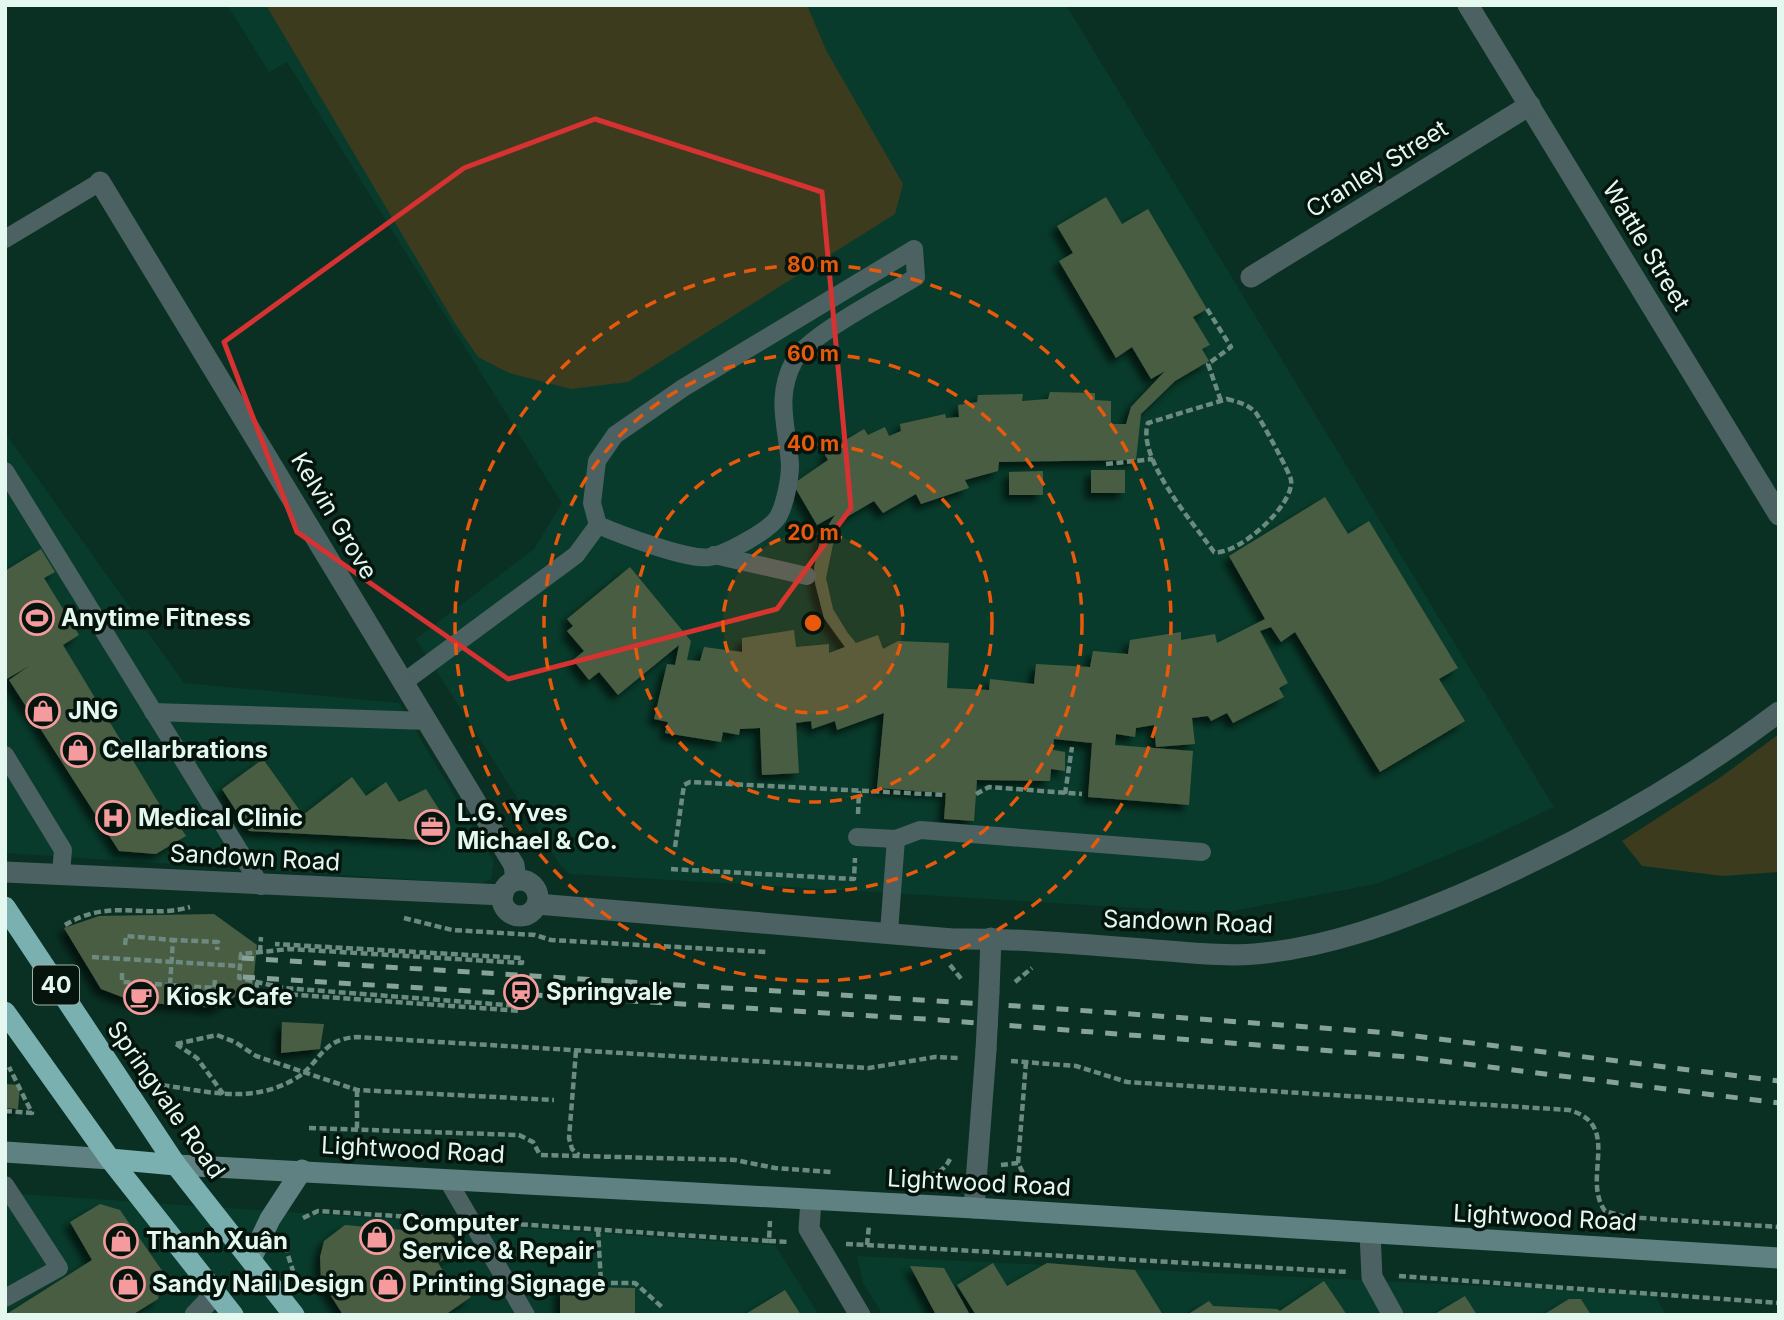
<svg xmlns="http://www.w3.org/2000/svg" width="1784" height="1320" viewBox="0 0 1784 1320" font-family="Inter,sans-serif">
<defs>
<filter id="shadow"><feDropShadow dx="-6" dy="6" stdDeviation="3.5" flood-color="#0009"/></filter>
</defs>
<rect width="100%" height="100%" fill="#093023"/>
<!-- built -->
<g fill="#083b2b">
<path d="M227 5H1066L1554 807 1482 841 1376 884 1222 913 570 874 560 865 416 639 534 549 562 503 287 62 269 72Z"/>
<path d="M5 433 184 683 399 703 494 862 491 879 480 884 5 853Z"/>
<path d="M5 1193 775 1245 819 1315H5Z"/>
<path d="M857 1256 1654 1294 1666 1315H883L863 1283Z"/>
</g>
<!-- green -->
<g fill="#3c3b1e">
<path d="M266 5H807L826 50 903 184 895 214 628 382 571 389 509 373 478 357 454 322Z"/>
<path d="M1779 734V872L1723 876 1642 866 1622 841 1721 777Z"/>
</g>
<!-- building -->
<g fill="#4a5d42" filter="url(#shadow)">
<path d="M1106 197 1122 224 1148 209 1207 309 1193 317 1210 345 1202 349 1209 361 1175 381 1141 414 1136 460 999 462 998 471 965 480 969 488 921 504 916 494 883 513 874 501 845 518 836 530 826 578 833 609 847 632 856 643 878 635 883 649 898 641 949 643 947 688 989 690 990 679 1034 684 1036 664 1090 667 1093 651 1128 654 1130 640 1181 632V640L1215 634 1217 643 1265 619 1229 556 1325 497 1348 534 1369 521 1458 668 1439 679 1465 721 1380 772 1295 632 1281 642 1271 627 1260 631 1288 683 1279 688 1284 697 1233 723 1227 713 1211 721 1208 716 1192 718 1195 744 1156 747 1154 725 1136 728 1135 737 1116 734 1115 745 1193 751 1189 805 1088 797 1092 743 1054 739 1053 750 1065 752V771L1051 769 1050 781 977 780 974 821 944 819 946 793 877 788 884 713 837 730 835 721 812 729 811 721 796 723 799 773 762 775 760 728 740 729 739 735 723 732 721 742 665 733 668 722 654 719 667 664 675 665 679 645 618 695 599 672 589 680 573 660 584 651 567 631 573 626 567 619 630 567 691 641 687 660 700 661 704 647 742 652V638L794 630 796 647 829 644V653L845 647 824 618 815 583 814 568 821 536 835 515 817 525 793 484 828 460 824 453 864 429 868 435 885 427 889 436 901 431 900 424 945 414 946 418 959 417 958 405 977 402 978 395 1023 394 1022 401 1048 399 1050 392 1095 393V400L1111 401V424H1126L1131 407 1165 371 1151 379 1132 347 1116 358 1059 261 1073 253 1057 226Z"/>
<rect x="1091" y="470" width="34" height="23"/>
<path d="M1043 471V495H1009V472Z"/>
<path d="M41 549 55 572 44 578 79 635 63 645 169 820 173 816 186 836 156 854 119 851 9 680 29 666 5 680V571Z"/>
<path d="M263 759 303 815 352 777 366 796 386 782 399 802 426 789 451 828 444 841 249 831 222 789Z"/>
<path d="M214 914 257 945 253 986 216 1008 135 1002 101 989 64 928 99 916Z"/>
<path d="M282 1022 324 1024 320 1049 281 1053Z"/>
<path d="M5 1084 20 1085 18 1109 5 1108Z"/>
<path d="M100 1204 120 1210 163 1272 158 1299 132 1315H5L92 1260 70 1222Z"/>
<path d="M345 1225 415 1231 448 1230 461 1248 438 1263 458 1294 465 1289 471 1297 445 1315H343L321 1280 320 1257 324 1241Z"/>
<path d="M993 1263 1007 1286 1047 1263 1135 1270 1163 1315H976L957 1285Z"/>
<path d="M910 1266 944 1268 970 1315H936Z"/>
<path d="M1324 1281 1347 1315H1187L1209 1301 1213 1306 1277 1309 1280 1311Z"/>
<path d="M560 1287 635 1288V1315H560Z"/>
<path d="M785 1290 801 1315H744Z"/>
<path d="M1465 1296 1477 1315H1433Z"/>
<path d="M1569 1299H1581L1591 1315H1543Z"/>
</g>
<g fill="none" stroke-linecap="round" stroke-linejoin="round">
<!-- path -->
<g stroke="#6c8a7f" stroke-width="4.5" stroke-dasharray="7 3.5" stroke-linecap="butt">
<path d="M1207 309 1231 347 1208 364 1221 401"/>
<path d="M1227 399C1238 402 1248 404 1256 413 1261 420 1290 473 1291 480 1295 505 1237 556 1214 552 1194 524 1136 458 1148 423Z"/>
<path d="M1106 464 1153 459"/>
<path d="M976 794 989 787 1082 794"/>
<path d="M1065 794 1072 747"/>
<path d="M858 814 859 791"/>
<path d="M675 847 684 785 690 782 946 795"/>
<path d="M671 869 854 879 855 858"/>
<path d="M404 918 452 930 535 935 551 940 767 952"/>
<path d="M65 925C112 897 143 920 190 907"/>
<path d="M125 945 126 936 173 940"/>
<path d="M260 952 261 937"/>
<path d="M92 957 240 966"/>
<path d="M950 965 962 980"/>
<path d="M122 973V982L170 985"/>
<path d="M215 980 214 988 170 985 173 940 218 942 217 950"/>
<path d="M1015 982 1032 968"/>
<path d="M270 993 520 1011V1006L284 988 239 978 241 954 290 949 522 963V958L275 944"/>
<path d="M256 998 257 982"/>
<path d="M176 1044 217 1035 235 1042 256 1056 357 1090 554 1100"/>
<path d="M176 1044 197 1058 224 1095"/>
<path d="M576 1051 569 1138 572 1149 579 1155"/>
<path d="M1011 1061 1076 1066 1127 1082 1569 1110C1623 1125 1581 1178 1605 1211L1626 1217 1779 1227"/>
<path d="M1026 1062 1018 1163 1026 1179 1042 1184"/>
<path d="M152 1084C201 1089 246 1106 293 1080 321 1065 319 1039 357 1037L869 1068 935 1057 960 1058"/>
<path d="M357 1090V1129"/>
<path d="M5 1111 32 1113 9 1067"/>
<path d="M309 1128 519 1135 533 1142 540 1155 735 1160 775 1168 832 1172"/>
<path d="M1001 1165 1018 1163"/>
<path d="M908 1176C926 1176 941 1177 950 1159"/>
<path d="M303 1218 318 1211 443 1219"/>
<path d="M500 1223 769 1241 770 1221"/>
<path d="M598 1230 601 1283H635L663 1308"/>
<path d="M769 1241 789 1242"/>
<path d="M846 1244 867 1245 869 1225"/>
<path d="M867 1245 1349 1272"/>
<path d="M285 1246 293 1271"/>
<path d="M1399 1276 1779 1303"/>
</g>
<!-- lane -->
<g stroke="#4c6161" stroke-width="18">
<path d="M5 239 100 182"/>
<path d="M914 249 916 277C889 294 808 335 794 361 774 398 788 429 790 465 790 479 785 505 778 517 769 531 726 554 710 557 689 561 619 534 598 525L592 503 597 461 615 435 683 388Z"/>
<path d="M5 471 261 886"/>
<path d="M714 555 807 576"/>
<path d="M404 682 576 555 598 525"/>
<path d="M153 712 428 721"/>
<path d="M5 755 63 850 61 873"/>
<path d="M857 837 896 839"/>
<path d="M889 932 896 839 920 830 1202 852"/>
<path d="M447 1179 526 1315"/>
<path d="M5 1185 59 1268 5 1298"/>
</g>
<!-- street -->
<g stroke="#4c6161" stroke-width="21">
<path d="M1468 5 1779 515"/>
<path d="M100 182 514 865 516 880"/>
<path d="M1251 277 1530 105"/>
<path d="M5 872 503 895"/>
<circle cx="520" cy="898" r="18"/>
<path d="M537 904 953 939C1020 938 1087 945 1154 950 1187 952 1222 957 1255 954 1327 948 1396 922 1462 894 1575 845 1681 786 1779 712"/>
<path d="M989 992 991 938"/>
<path d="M811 1200 809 1229 860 1315"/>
<path d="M974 1208 986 1050"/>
<path d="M1370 1233 1372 1277 1393 1315"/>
<path d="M195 1315 216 1293"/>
</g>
<!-- secondary -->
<g stroke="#608181" stroke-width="21">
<path d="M5 1152 110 1159"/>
<path d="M176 1165 974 1208 1779 1258"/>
<path d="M251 1259 270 1219 302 1170"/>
</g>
<!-- highway -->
<g stroke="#7bb0b0" stroke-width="21">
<path d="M5 907 176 1165 294 1315"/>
<path d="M5 1012 110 1159 233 1315"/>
<path d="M110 1159 176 1165"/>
</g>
<!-- rail -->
<g stroke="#87a399" stroke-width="5" stroke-dasharray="12 12" stroke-linecap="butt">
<path d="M242 958 1034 1007 1391 1033 1779 1081"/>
<path d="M243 977 940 1020 1409 1057 1779 1103"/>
</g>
<!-- street-bridge -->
<path stroke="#4c6161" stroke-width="21" d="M986 1050 989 992"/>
</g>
<!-- marked area -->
<path fill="none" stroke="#d73232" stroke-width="5" stroke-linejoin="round" d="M595 119 822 192 851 508 777 609 508 679 297 532 224 342 464 168Z"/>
<!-- distance rings -->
<circle cx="813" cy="623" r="90" fill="#e8590c" fill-opacity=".12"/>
<g fill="none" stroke="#e8590c" stroke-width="3.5" stroke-dasharray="12 9">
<circle cx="813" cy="623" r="90"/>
<circle cx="813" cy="623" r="179"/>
<circle cx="813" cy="623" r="269"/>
<circle cx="813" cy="623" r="358"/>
</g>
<!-- icons -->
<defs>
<g id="stadium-ring" transform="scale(1.75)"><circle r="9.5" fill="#06140e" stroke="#f59b9e" stroke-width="1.5"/><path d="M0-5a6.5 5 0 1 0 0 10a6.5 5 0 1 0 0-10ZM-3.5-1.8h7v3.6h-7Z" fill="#f59b9e"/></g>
<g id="shop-ring" transform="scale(1.75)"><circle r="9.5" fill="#06140e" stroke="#f59b9e" stroke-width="1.5"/><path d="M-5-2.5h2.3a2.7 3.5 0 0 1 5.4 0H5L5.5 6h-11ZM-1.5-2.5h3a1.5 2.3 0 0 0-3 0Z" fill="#f59b9e"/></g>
<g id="hospital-ring" transform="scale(1.75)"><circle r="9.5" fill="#06140e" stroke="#f59b9e" stroke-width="1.5"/><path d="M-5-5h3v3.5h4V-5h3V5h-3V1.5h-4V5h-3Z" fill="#f59b9e"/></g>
<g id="office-ring" transform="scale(1.75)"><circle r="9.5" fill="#06140e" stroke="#f59b9e" stroke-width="1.5"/><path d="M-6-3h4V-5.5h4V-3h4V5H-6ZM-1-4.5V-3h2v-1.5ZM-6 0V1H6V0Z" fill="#f59b9e"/></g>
<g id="station-ring" transform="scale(1.75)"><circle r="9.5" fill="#06140e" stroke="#f59b9e" stroke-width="1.5"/><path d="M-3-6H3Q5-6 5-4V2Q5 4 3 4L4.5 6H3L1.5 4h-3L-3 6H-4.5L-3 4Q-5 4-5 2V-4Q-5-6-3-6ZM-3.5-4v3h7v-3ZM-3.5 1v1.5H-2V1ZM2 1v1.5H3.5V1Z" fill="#f59b9e"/></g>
<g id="cafe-ring" transform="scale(1.75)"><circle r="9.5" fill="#06140e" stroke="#f59b9e" stroke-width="1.5"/><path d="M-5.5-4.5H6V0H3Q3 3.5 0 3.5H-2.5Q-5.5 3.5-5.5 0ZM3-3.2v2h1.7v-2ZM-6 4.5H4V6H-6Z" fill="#f59b9e"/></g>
</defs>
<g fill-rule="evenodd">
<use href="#stadium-ring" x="37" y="618"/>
<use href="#shop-ring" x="43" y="711"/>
<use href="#shop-ring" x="78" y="750"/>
<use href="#hospital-ring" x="113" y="818"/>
<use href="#office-ring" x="432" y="827"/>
<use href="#station-ring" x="521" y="992"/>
<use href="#cafe-ring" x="141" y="997"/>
<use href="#shop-ring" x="377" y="1237"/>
<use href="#shop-ring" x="121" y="1241"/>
<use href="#shop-ring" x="128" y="1284"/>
<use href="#shop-ring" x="388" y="1284"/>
</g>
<g text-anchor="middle" stroke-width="7" stroke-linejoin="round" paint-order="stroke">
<!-- shield labels -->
<rect fill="#06140e" stroke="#a1b4ac" stroke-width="2" x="33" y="965.5" width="46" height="39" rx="5"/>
<g font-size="23" font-weight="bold" fill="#e4f8ef">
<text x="56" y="993">40</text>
</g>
<!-- street labels -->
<g font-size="24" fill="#e4f8ef" stroke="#06140e">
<text transform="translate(1377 169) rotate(-32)" y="8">Cranley Street</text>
<text transform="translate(1646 246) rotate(59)" y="8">Wattle Street</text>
<text transform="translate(334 516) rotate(59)" y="8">Kelvin Grove</text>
<text transform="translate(255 858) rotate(3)" y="8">Sandown Road</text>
<text transform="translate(1188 922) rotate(2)" y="8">Sandown Road</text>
<text transform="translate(166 1100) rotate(55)" y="8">Springvale Road</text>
<text transform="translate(413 1150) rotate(3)" y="8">Lightwood Road</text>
<text transform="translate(979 1183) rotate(3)" y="8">Lightwood Road</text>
<text transform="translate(1545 1218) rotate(3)" y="8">Lightwood Road</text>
</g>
<!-- poi labels -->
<g font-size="24" font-weight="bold" fill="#e4f8ef" stroke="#06140e" text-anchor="start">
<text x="61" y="626">Anytime Fitness</text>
<text x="68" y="719">JNG</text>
<text x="102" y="758">Cellarbrations</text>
<text x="457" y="821">L.G. Yves<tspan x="457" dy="28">Michael &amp; Co.</tspan></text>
<text x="138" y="826">Medical Clinic</text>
<text x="546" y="1000">Springvale</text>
<text x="166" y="1005">Kiosk Cafe</text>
<text x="402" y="1231">Computer<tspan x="402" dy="28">Service &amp; Repair</tspan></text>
<text x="146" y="1249">Thanh Xuân</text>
<text x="152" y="1292">Sandy Nail Design</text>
<text x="412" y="1292">Printing Signage</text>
</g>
</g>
<circle cx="813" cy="623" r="10" fill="#e8590c" stroke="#06140e" stroke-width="3.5"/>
<g font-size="21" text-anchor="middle" font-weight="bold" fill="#e8590c" stroke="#06140e" stroke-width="7" stroke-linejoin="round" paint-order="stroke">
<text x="813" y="272">80 m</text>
<text x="813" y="361">60 m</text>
<text x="813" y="451">40 m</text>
<text x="813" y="540">20 m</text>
</g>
<!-- border -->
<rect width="1784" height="1320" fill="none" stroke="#e4f8ef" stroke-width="14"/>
</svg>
